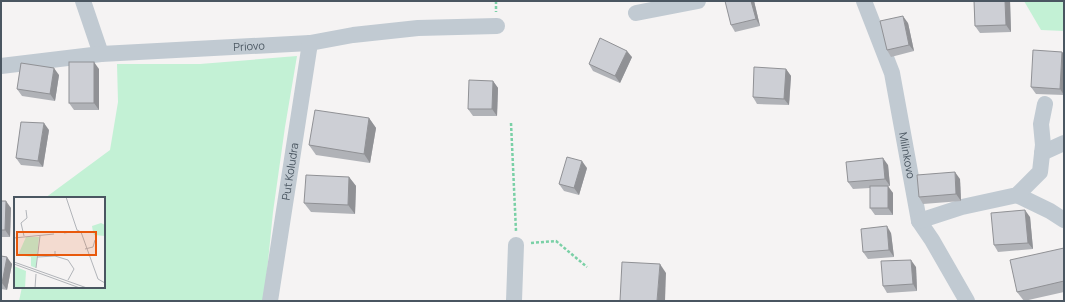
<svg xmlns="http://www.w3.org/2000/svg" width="1065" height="302" viewBox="0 0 1065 302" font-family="Manrope,sans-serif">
<rect width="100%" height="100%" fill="#f5f3f3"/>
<!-- green -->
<g fill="#c3f1d5">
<path d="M1024 1H1064V31L1041 30Z"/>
<path d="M297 56 285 127 273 212 264 301H19L22 287H104V198H45L110 150 118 102 117 64H200Z"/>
</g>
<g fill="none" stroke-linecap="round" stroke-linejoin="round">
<!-- path -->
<g stroke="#7ad0a6" stroke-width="2.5" stroke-dasharray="3 2" stroke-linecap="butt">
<path d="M496 1V12"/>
<path d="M511 123 516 231"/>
<path d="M531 243 556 241 587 267"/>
</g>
<!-- minor -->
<g stroke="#c1cad2" stroke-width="16">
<path d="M83 1 101 54"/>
<path id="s1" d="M864 1 892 73 919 221 932 240 967 301"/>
<path d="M636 13 698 1"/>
<path id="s2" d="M1 66 101 54 310 43 353 35 418 28 497 26"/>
<path d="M1042 153 1064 143"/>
<path d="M1017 195 1050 211 1064 220"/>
<path d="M919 221 962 207 1017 195 1040 172 1043 145 1041 124 1045 104"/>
<path id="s3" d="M270 301 310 43"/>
<path d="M514 301 516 245"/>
</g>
</g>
<!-- wall -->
<g fill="#b0b2b7">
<path d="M754 1 760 26 735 32 731 25Z"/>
<path d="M974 1H1010L1011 32 980 33 975 26Z"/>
<path d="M908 23 914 51 891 57 887 50Z"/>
<path d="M1062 52 1064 55V95L1036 94 1031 87Z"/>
<path d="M632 57 620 83 593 71 589 64Z"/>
<path d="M99 69V110H74L69 103Z"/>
<path d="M786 69 791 76 789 105 757 104 753 97Z"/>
<path d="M59 75 55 101 22 96 17 89Z"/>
<path d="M493 81 498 88 497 116H473L468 109Z"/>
<path d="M369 118 376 128 370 163 316 155 309 145Z"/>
<path d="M49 130 43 167 21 165 16 158Z"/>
<path d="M888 165 890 186H885L893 193V215H875L870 208V188L853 189 848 182Z"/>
<path d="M587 168 579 195 564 191 559 184Z"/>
<path d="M349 177 356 186 355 214 311 212 304 203Z"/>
<path d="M960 179 961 201 923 204 919 197Z"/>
<path d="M1 201 11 208 10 237H1Z"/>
<path d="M1030 217 1033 249 998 252 994 245Z"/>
<path d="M891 233 894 257 868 259 863 252Z"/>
<path d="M1064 248V292L1024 301 1017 292Z"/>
<path d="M1 256 12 264 7 290 1 289Z"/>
<path d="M916 267 917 291 887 293 883 286Z"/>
</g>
<!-- shaded-wall -->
<g fill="#909195">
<path d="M751 1H754L760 26 756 19Z"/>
<path d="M1005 1H1010L1011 32 1006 25Z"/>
<path d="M903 16 908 23 914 51 909 45Z"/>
<path d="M627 51 632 57 620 83 615 76Z"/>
<path d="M1062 52 1064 55V95L1060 89Z"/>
<path d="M94 62 99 69V110L94 103Z"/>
<path d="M54 68 59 75 55 101 50 94Z"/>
<path d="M786 69 791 76 789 105 784 99Z"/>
<path d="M493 81 498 88 497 116 492 109Z"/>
<path d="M369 118 376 128 370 163 364 154Z"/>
<path d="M44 123 49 130 43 167 38 161Z"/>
<path d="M883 158 888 165 890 186 885 179Z"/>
<path d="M582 161 587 168 579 195 574 188Z"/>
<path d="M955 172 960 179 961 201 956 194Z"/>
<path d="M349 177 356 186 355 214 348 205Z"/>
<path d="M888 186 893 193V215L888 208Z"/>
<path d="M6 201 11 208 10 237 5 230Z"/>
<path d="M1025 210 1030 217 1033 249 1028 243Z"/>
<path d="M887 226 891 233 894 257 889 250Z"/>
<path d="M7 257 12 264 7 290 2 283Z"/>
<path d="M911 260 916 267 917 291 913 284Z"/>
<path d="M660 264 666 273 665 301H657Z"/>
</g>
<!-- building -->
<g fill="#cdcfd5" stroke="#909195">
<path d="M725 1H751L756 19 731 25Z"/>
<path d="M974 1H1005L1006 25 975 26Z"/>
<path d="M903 16 909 45 887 50 880 21Z"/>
<path d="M600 38 627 51 615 76 589 64Z"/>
<path d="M1033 50 1062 52 1060 89 1031 87Z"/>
<rect x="69" y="62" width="25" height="41"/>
<path d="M21 63 54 68 50 94 17 89Z"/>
<path d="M754 67 786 69 784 99 753 97Z"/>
<path d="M469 80 493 81 492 109H468Z"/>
<path d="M315 110 369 118 364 154 309 145Z"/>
<path d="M21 122 44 123 38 161 16 158Z"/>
<path d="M567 157 582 161 574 188 559 184Z"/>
<path d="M883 158 885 179 848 182 846 162Z"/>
<path d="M955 172 956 194 919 197 917 175Z"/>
<path d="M306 175 349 177 348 205 304 203Z"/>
<rect x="870" y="186" width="18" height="22"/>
<path d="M1 201H6L5 230H1Z"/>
<path d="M1025 210 1028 243 994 245 991 213Z"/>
<path d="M887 226 889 250 863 252 861 229Z"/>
<path d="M1064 248V281L1017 292 1010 260Z"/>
<path d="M1 256 7 257 2 283H1Z"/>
<path d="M911 260 913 284 883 286 881 261Z"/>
<path d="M622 262 660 264 657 301H620Z"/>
</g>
<g text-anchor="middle" stroke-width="3" stroke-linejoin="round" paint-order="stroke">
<!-- street labels -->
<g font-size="11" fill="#4a5661" stroke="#fff">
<text dy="4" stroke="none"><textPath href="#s2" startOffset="249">Priovo</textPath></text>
<text dy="4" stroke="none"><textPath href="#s1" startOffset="161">Milinkovo</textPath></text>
<text dy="4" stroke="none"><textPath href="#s3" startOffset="131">Put Koludra</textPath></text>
</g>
</g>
<!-- overview -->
<g transform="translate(14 197)">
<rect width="91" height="91" fill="#f5f3f3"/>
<path d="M87 26 91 28V39L80 38 79 35 78 29ZM12 40H25L22 71 17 69V60L4 58ZM0 69 12 74 11 91H0Z" fill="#c3f1d5"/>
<path fill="none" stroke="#b1b4b9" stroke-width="1" d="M52 0 63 33 67 35 84 82 91 86M50 36 65 34M10 39 7 26 13 21 12 13M0 41 40 37M71 52 79 50 81 43M41 59 54 63 60 72 54 83M23 60 41 59V54M0 65 73 91M0 67 66 91M22 71 26 39M21 91 22 77"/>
<path fill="#e8590c" fill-opacity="0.15" stroke="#e8590c" stroke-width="2" d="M3 35H82V58H3Z"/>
<rect width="91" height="91" fill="none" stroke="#4a5661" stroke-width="2"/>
</g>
<!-- border -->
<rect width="1065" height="302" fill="none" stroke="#4a5661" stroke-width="4"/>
</svg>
